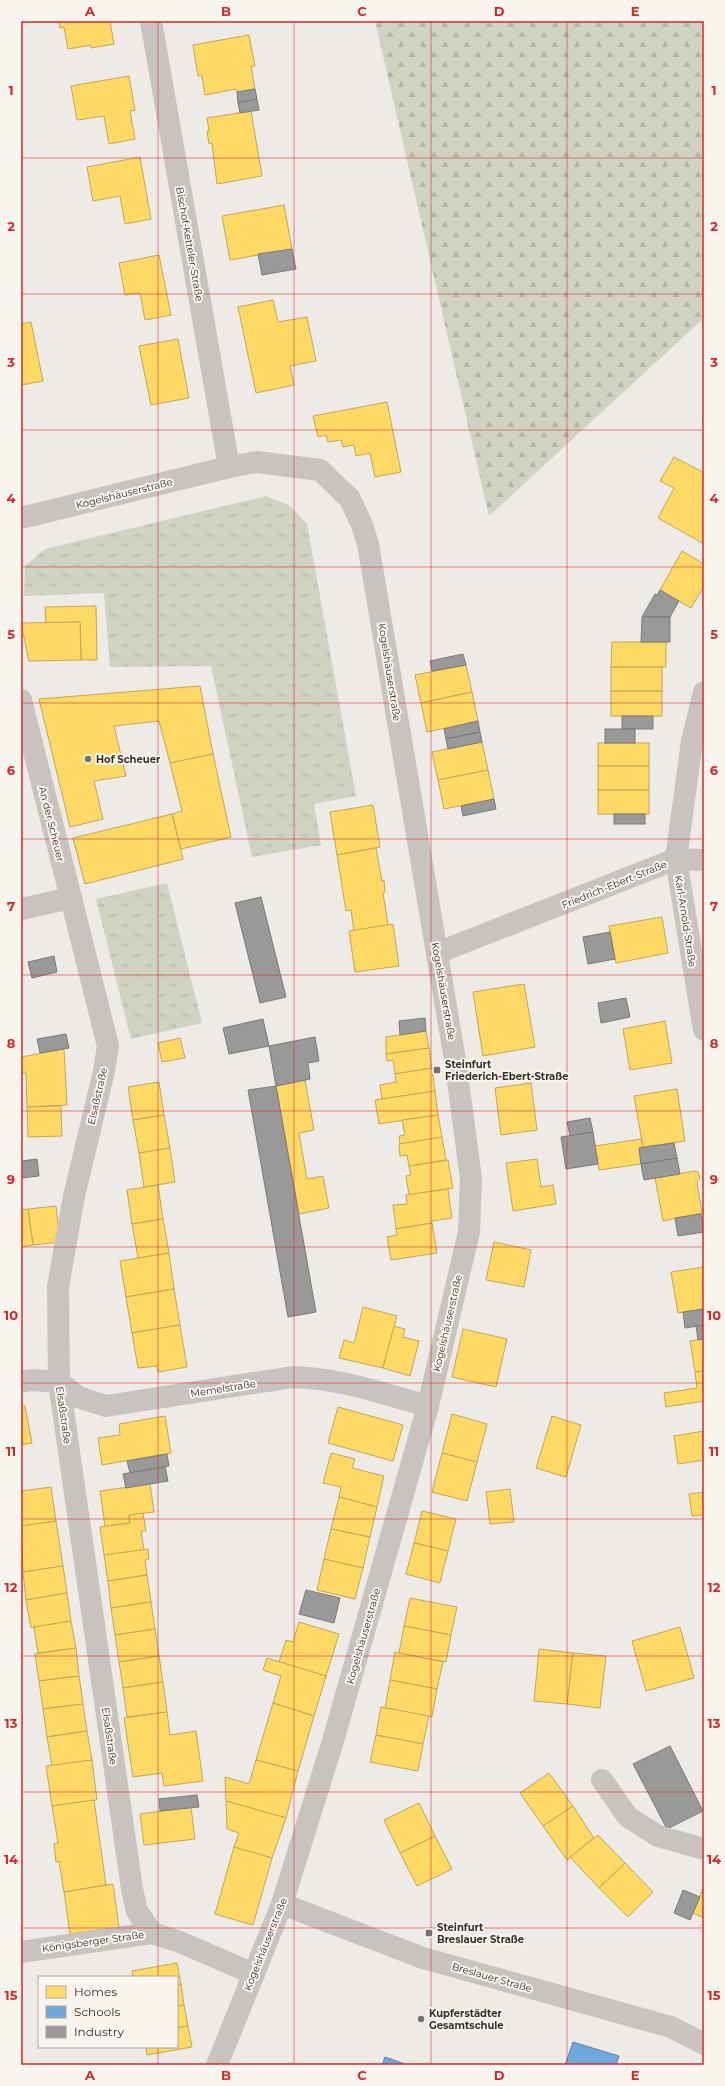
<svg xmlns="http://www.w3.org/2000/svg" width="725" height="2086" viewBox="0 0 725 2086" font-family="Montserrat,sans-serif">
<defs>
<pattern id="grass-tufts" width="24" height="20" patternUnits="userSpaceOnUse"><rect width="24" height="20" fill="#d0d3c1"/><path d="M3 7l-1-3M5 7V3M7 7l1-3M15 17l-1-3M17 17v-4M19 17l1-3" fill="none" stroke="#b3b5a6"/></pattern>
<pattern id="forest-firs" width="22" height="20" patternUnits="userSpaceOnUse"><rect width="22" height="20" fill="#d0d3c1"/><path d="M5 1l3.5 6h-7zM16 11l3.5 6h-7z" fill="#b3b5a6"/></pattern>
</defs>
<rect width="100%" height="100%" fill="#eeeae6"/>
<!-- grass -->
<g fill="url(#grass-tufts)">
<path d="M266 496 290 506 307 524 356 796 314 804 321 845 252 857 211 666 110 667 104 593 24 596 25 566 45 549Z"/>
<path d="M167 883 202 1023 131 1039 96 899Z"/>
</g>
<!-- forest -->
<path fill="url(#forest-firs)" d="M375 21H704V318L489 516Z"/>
<!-- homes -->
<g fill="#ffd966" stroke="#c4a655">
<path d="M59 21H110L114 44 91 48V45L68 49 64 27 60 28Z"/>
<path d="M249 35 255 66H251L255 89 237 92 236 89 205 95 202 76H198L193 45Z"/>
<path d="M129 76 135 110 130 111 135 139 109 144 104 116 77 120 71 86Z"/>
<path d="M251 111 262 176 217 184 212 143 209 144 207 131H209L207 118Z"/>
<path d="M140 157 151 219 125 224 120 196 93 201 87 167Z"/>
<path d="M284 205 292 249 230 260 222 216Z"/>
<path d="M159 255 171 315 145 320 140 293 125 295 119 263Z"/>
<path d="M273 300 278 322 307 317 316 361 290 366 294 385 256 393 238 307Z"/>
<path d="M31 322 43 381 21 385V324Z"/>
<path d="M178 339 189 398 151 405 139 346Z"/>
<path d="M387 402 401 472 375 477 370 453 356 456 354 445 343 447 341 440 328 442 326 435 318 437 313 416Z"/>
<path d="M674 457 704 473V544L658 518 674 488 660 481Z"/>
<path d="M682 551 704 564V586L691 608 660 590Z"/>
<path d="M96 606 97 660H81L80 622 46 623 45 607Z"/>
<path d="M80 622 81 660 29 661 21 623Z"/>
<path d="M612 642H666V667H611Z"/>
<path d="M466 665 472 692 421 703 415 675Z"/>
<rect x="611" y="667" width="51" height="24"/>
<path d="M200 686 213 754 170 763 159 721 114 726 126 776 94 781 103 819 70 827 39 699Z"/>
<rect x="611" y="691" width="51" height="25"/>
<path d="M472 692 478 721 427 732 421 703Z"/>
<path d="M482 742 488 770 438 780 432 752Z"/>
<rect x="598" y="743" width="51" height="23"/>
<path d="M213 754 231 837 181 849 172 814 182 811 170 763Z"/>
<rect x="598" y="766" width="51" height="24"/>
<path d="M488 770 494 799 444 809 438 780Z"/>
<rect x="598" y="790" width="51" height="24"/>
<path d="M373 805 380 847 337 855 330 812Z"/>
<path d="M172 814 183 859 85 884 73 838Z"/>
<path d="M376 848 382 881 384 880 385 892 383 893 388 925 354 931 351 910 346 911 337 855Z"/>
<path d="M662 917 668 953 616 963 609 926Z"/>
<path d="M393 924 399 966 355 972 349 931Z"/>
<path d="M524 984 535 1047 483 1056 473 992Z"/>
<path d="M665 1021 672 1063 630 1070 623 1029Z"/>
<path d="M426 1031 429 1048 386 1054V1037Z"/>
<path d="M180 1038 185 1058 162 1062 158 1043Z"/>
<path d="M429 1048 432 1068 395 1074 393 1060 387 1061 386 1054Z"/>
<path d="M64 1049 67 1105 27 1107 26 1073H21V1057Z"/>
<path d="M432 1068 435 1091 382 1099 380 1085 396 1082 395 1074Z"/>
<path d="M305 1080 314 1130 299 1133 307 1179 323 1176 329 1208 299 1214 276 1086Z"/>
<path d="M159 1082 164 1115 133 1120 128 1087Z"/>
<path d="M531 1083 537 1130 501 1135 495 1088Z"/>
<path d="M677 1089 685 1141 643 1147 634 1096Z"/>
<path d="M435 1091 438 1115 379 1124 375 1100Z"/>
<path d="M61 1106 62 1136 28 1137 27 1107Z"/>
<path d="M164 1115 170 1148 139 1153 133 1120Z"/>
<path d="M438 1115 442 1137 400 1144 399 1136 405 1135 402 1120Z"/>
<path d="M442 1137 446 1160 409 1166 407 1155 400 1156 399 1144Z"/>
<path d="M641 1139 643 1147 639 1148 641 1164 599 1170 595 1146Z"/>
<path d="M170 1148 175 1182 144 1187 139 1153Z"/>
<path d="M537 1159 541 1187 553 1185 556 1204 513 1211 506 1163Z"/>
<path d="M448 1160 453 1188 409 1195 406 1176 411 1175 409 1166Z"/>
<path d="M695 1171 698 1172 700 1178 697 1182 702 1213 663 1221 655 1178Z"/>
<path d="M158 1185 163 1219 132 1224 127 1190Z"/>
<path d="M448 1189 452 1218 432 1221V1223L396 1229 393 1205 407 1204 406 1195Z"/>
<path d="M56 1206 60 1242 33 1245 28 1209Z"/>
<path d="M28 1209 33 1245 21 1247V1210Z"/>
<path d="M163 1219 169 1253 138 1258 132 1224Z"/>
<path d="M432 1223 437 1253 391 1260 387 1237 397 1235 396 1229Z"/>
<path d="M494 1242 531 1250 524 1287 486 1280Z"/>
<path d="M169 1253 174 1289 126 1297 120 1261Z"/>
<path d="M704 1267V1309L678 1313 671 1272Z"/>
<path d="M174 1289 180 1325 132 1333 126 1297Z"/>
<path d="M363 1307 397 1316 383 1368 339 1358 344 1340 354 1343Z"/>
<path d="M180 1325 187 1367 158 1372 157 1366 138 1368 132 1333Z"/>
<path d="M394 1326 405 1329 403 1337 419 1341 410 1376 383 1368Z"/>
<path d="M463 1329 507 1339 496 1387 452 1377Z"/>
<path d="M704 1339V1371L695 1372 690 1341Z"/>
<path d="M704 1371V1401L666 1407 664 1393 697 1388 695 1372Z"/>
<path d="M21 1406H25L32 1443 21 1445Z"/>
<path d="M338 1407 403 1425 393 1461 328 1443Z"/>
<path d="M452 1414 487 1424 477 1462 442 1453Z"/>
<path d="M165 1416 171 1453 102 1465 98 1438 120 1435 119 1424Z"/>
<path d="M552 1416 581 1425 566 1477 536 1468Z"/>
<path d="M704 1431V1460L678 1464 674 1436Z"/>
<path d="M331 1453 355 1459 352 1468 384 1476 377 1507 339 1497 341 1487 323 1483Z"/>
<path d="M442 1453 477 1462 467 1501 432 1492Z"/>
<path d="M150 1484 154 1512 129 1515 130 1523 105 1526 100 1491Z"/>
<path d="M21 1486 22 1491 51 1487 56 1521 21 1526Z"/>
<path d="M510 1489 514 1522 490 1524 486 1492Z"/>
<path d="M704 1492V1515L692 1516 689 1494Z"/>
<path d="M339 1497 377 1507 370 1537 331 1529Z"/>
<path d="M422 1511 456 1519 448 1551 414 1543Z"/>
<path d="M143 1513 146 1531H141L144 1550 104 1555 100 1527 130 1523 129 1515Z"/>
<path d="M56 1521 63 1566 23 1572 21 1526Z"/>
<path d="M331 1529 370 1537 363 1568 324 1559Z"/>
<path d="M414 1543 448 1551 440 1583 406 1574Z"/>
<path d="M148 1549 149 1559 145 1560 147 1575 108 1581 104 1555Z"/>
<path d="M324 1559 363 1568 355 1599 317 1590Z"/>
<path d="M63 1566 67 1593 26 1600 23 1572Z"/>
<path d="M147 1575 151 1602 111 1608 108 1581Z"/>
<path d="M67 1593 71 1621 31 1628 26 1600Z"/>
<path d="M410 1598 457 1607 451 1635 404 1626Z"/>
<path d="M151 1602 155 1629 115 1635 111 1608Z"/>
<path d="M71 1621 76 1648 38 1653 34 1627Z"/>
<path d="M299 1622 339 1634 326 1676 279 1662 286 1640 293 1642Z"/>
<path d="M404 1626 451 1635 446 1662 399 1653Z"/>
<path d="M680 1627 694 1678 646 1691 632 1641Z"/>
<path d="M155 1629 159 1656 119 1662 115 1635Z"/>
<path d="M76 1648 79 1676 39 1681 35 1654Z"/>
<path d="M539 1649 573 1653 567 1704 534 1701Z"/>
<path d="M395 1652 443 1662 437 1689 390 1680Z"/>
<path d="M573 1653 606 1656 600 1708 567 1704Z"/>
<path d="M159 1656 163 1682 123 1688 119 1662Z"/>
<path d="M267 1658 326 1676 314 1716 273 1703 281 1676 263 1670Z"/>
<path d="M79 1676 83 1704 43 1709 39 1681Z"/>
<path d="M390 1680 437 1689 432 1717 385 1708Z"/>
<path d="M163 1682 167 1712 127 1717 123 1688Z"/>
<path d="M273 1703 314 1716 298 1771 256 1760Z"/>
<path d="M83 1704 87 1731 47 1737 43 1709Z"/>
<path d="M381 1707 429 1716 423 1744 376 1735Z"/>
<path d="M167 1712 170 1735 196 1731 203 1781 164 1786 162 1773 133 1777 124 1718Z"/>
<path d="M87 1731 92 1760 52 1766 47 1737Z"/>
<path d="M376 1735 423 1744 418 1771 370 1762Z"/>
<path d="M92 1760 97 1800 52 1806 46 1766Z"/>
<path d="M256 1760 298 1771 286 1818 226 1801 225 1777 249 1784Z"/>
<path d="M549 1773 573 1806 543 1826 520 1793Z"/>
<path d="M94 1800 106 1885 64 1892 59 1861 56 1862 54 1844 58 1843 52 1806Z"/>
<path d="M226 1801 286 1818 272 1858 234 1847 239 1833 227 1829Z"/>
<path d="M419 1803 435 1836 400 1853 384 1820Z"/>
<path d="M573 1806 594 1838 567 1860 543 1826Z"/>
<path d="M191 1807 195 1839 144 1845 140 1814Z"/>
<path d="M598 1835 625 1863 599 1888 570 1857Z"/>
<path d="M435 1836 452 1869 417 1886 400 1853Z"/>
<path d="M234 1847 272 1858 253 1925 215 1914Z"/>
<path d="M625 1863 653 1892 628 1917 599 1888Z"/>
<path d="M113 1884 119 1927 70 1934 64 1892Z"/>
<path d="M704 1886V1918L693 1913Z"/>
<path d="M177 1963 181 1984 177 1985V1977H133L132 1971Z"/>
<path d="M181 1984 184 2005 177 2006V1985Z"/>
<path d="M184 2005 188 2026 177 2028V2006Z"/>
<path d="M188 2026 192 2047 147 2055 146 2047H177V2028Z"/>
</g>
<!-- schools -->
<g fill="#6fa8dc" stroke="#5f84a7">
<path d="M573 2042 619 2056 616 2065H565Z"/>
<path d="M385 2057 408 2065H382Z"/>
</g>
<!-- industry -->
<g fill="#999" stroke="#7c7a78">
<path d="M255 89 257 99 238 103 237 92Z"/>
<path d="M257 99 259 110 240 113 238 103Z"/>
<path d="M292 249 296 269 262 275 258 254Z"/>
<path d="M660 590 679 601 670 617H642L655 594 657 595Z"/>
<path d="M642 617H670V642H641Z"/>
<path d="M463 654 466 665 432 671 430 661Z"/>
<rect x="622" y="716" width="31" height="13"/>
<path d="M478 721 480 732 446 739 444 729Z"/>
<rect x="605" y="729" width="30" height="14"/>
<path d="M480 732 482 742 448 749 446 739Z"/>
<path d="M494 799 496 809 463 816 461 806Z"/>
<rect x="614" y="814" width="31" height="10"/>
<path d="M261 897 286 997 260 1003 235 903Z"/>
<path d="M610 932 615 959 588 964 583 937Z"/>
<path d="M54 956 57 972 32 978 28 962Z"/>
<path d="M626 998 630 1017 601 1023 598 1003Z"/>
<path d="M425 1018 426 1031 400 1035 399 1021Z"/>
<path d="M263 1019 269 1046 229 1054 223 1028Z"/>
<path d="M66 1034 69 1048 40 1053 37 1039Z"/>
<path d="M315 1037 319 1061 308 1063 310 1079 276 1086 269 1046Z"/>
<path d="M276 1086 316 1312 288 1317 248 1090Z"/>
<path d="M590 1118 593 1132 570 1136 567 1122Z"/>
<path d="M593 1132 598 1164 566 1169 561 1137Z"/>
<path d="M674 1143 677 1158 641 1164 639 1148Z"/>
<path d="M677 1158 680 1174 644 1180 641 1164Z"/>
<path d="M37 1159 39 1176 21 1178V1161Z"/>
<path d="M701 1214 704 1232 678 1236 675 1218Z"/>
<path d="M704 1309V1325L685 1328 683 1312Z"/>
<path d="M704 1325V1339L698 1340 696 1326Z"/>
<path d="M167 1454 169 1466 130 1473 127 1461Z"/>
<path d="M165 1467 168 1481 126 1488 123 1474Z"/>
<path d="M306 1590 340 1598 334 1623 299 1614Z"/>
<path d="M670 1746 703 1811 667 1829 633 1764Z"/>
<path d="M197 1795 199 1807 160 1811 159 1799Z"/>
<path d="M683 1890 700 1897 690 1920 674 1913Z"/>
</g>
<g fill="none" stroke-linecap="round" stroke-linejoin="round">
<!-- street -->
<g stroke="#c8c3bf" stroke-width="22">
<path d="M151 21 229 467"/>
<path d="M21 518 229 467 257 462 320 470 350 499 362 525 368 544 456 1066 471 1179 469 1232 428 1406 333 1741 282 1904 217 2065"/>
<path d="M21 700 71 898 21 909"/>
<path d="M704 860 676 859 704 1030"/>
<path d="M71 898 108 1046 104 1071 74 1196 58 1287 59 1382 132 1889 137 1911 152 1933"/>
<path d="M437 953 676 859 692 741 704 692"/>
<path d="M21 1382 31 1380 59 1382 78 1397 106 1406 293 1377C339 1378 384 1394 428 1406"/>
<path d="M602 1780 628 1817 658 1836 704 1849"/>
<path d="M282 1904 423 1958 671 2027 704 2044"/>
<path d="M21 1952 152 1933 180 1942 254 1974"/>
</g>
</g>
<!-- grid -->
<path fill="none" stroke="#d62828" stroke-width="1" stroke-opacity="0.55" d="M158 21V1977M294 21V2065M431 21V2065M567 21V2065M21 158H704M21 294H704M21 430H704M21 567H704M21 703H704M21 839H704M21 975H704M21 1111H704M21 1247H704M21 1383H704M21 1519H704M21 1656H704M21 1792H704M21 1928H704M158 2047V2065"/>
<!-- markers -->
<g fill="#78716d" stroke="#faf4ef" stroke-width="1.5">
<circle cx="88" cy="759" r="4"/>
<rect x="433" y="1066" width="8" height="8" rx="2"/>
<rect x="425" y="1929" width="8" height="8" rx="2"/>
<circle cx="421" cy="2019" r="4"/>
</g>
<g text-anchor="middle" stroke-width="4" stroke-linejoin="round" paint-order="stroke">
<!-- street labels -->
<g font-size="10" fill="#39302c" stroke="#faf4ef">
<text transform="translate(190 244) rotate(80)" y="4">Bischof-Ketteler-Straße</text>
<text transform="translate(124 493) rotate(-14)" y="4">Kogelshäuserstraße</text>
<text transform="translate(390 672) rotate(81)" y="4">Kogelshäuserstraße</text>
<text transform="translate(52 824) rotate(76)" y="4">An der Scheuer</text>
<text transform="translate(614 884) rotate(-22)" y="4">Friedrich-Ebert-Straße</text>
<text transform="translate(686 921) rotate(81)" y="4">Karl-Arnold-Straße</text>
<text transform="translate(444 991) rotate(80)" y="4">Kogelshäuserstraße</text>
<text transform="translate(97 1096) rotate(-77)" y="4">Elsaßstraße</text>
<text transform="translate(447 1323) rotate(-77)" y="4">Kogelshäuserstraße</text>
<text transform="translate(223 1388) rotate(-9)" y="4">Memelstraße</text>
<text transform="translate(64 1415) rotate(82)" y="4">Elsaßstraße</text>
<text transform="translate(363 1636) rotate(-74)" y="4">Kogelshäuserstraße</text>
<text transform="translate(110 1736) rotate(82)" y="4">Elsaßstraße</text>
<text transform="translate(93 1941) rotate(-8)" y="4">Königsberger Straße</text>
<text transform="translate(265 1944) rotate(-68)" y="4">Kogelshäuserstraße</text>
<text transform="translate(492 1977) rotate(16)" y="4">Breslauer Straße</text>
</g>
<!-- poi labels -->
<g font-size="10" font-weight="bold" fill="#39302c" stroke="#faf4ef" text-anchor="start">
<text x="96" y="763">Hof Scheuer</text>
<text x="445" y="1068">Steinfurt<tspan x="445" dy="12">Friederich-Ebert-Straße</tspan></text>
<text x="437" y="1931">Steinfurt<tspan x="437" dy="12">Breslauer Straße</tspan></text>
<text x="429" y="2017">Kupferstädter<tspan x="429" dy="12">Gesamtschule</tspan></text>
</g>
</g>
<!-- border -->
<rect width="725" height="2086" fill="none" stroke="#faf4ef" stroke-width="44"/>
<!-- legend -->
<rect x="38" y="1976" width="140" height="72" fill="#faf4ef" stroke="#ada6a1"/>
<rect x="46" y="1986" width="20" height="12" fill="#ffd966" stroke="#ada6a1"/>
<text x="74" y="1996" font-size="12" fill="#39302c">Homes</text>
<rect x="46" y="2006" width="20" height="12" fill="#6fa8dc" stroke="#ada6a1"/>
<text x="74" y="2016" font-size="12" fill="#39302c">Schools</text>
<rect x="46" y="2026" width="20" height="12" fill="#999999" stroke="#ada6a1"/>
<text x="74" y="2036" font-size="12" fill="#39302c">Industry</text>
<rect x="22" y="22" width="681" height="2042" fill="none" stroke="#d62828" stroke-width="1.5"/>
<g font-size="13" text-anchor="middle" font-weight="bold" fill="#d62828">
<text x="90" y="16">A</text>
<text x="226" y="16">B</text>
<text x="362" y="16">C</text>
<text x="499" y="16">D</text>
<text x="635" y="16">E</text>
<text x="11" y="95">1</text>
<text x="714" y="95">1</text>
<text x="11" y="231">2</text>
<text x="714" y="231">2</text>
<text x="11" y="367">3</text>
<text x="714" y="367">3</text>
<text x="11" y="503">4</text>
<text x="714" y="503">4</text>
<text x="11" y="639">5</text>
<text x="714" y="639">5</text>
<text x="11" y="775">6</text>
<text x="714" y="775">6</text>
<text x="11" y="911">7</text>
<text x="714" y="911">7</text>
<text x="11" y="1048">8</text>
<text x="714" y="1048">8</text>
<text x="11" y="1184">9</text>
<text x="714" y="1184">9</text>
<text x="11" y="1320">10</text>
<text x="714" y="1320">10</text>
<text x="11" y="1456">11</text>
<text x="714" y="1456">11</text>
<text x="11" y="1592">12</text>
<text x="714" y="1592">12</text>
<text x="11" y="1728">13</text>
<text x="714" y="1728">13</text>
<text x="11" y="1864">14</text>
<text x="714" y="1864">14</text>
<text x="11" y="2000">15</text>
<text x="714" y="2000">15</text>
<text x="90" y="2080">A</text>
<text x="226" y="2080">B</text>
<text x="362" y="2080">C</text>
<text x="499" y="2080">D</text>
<text x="635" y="2080">E</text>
</g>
</svg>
